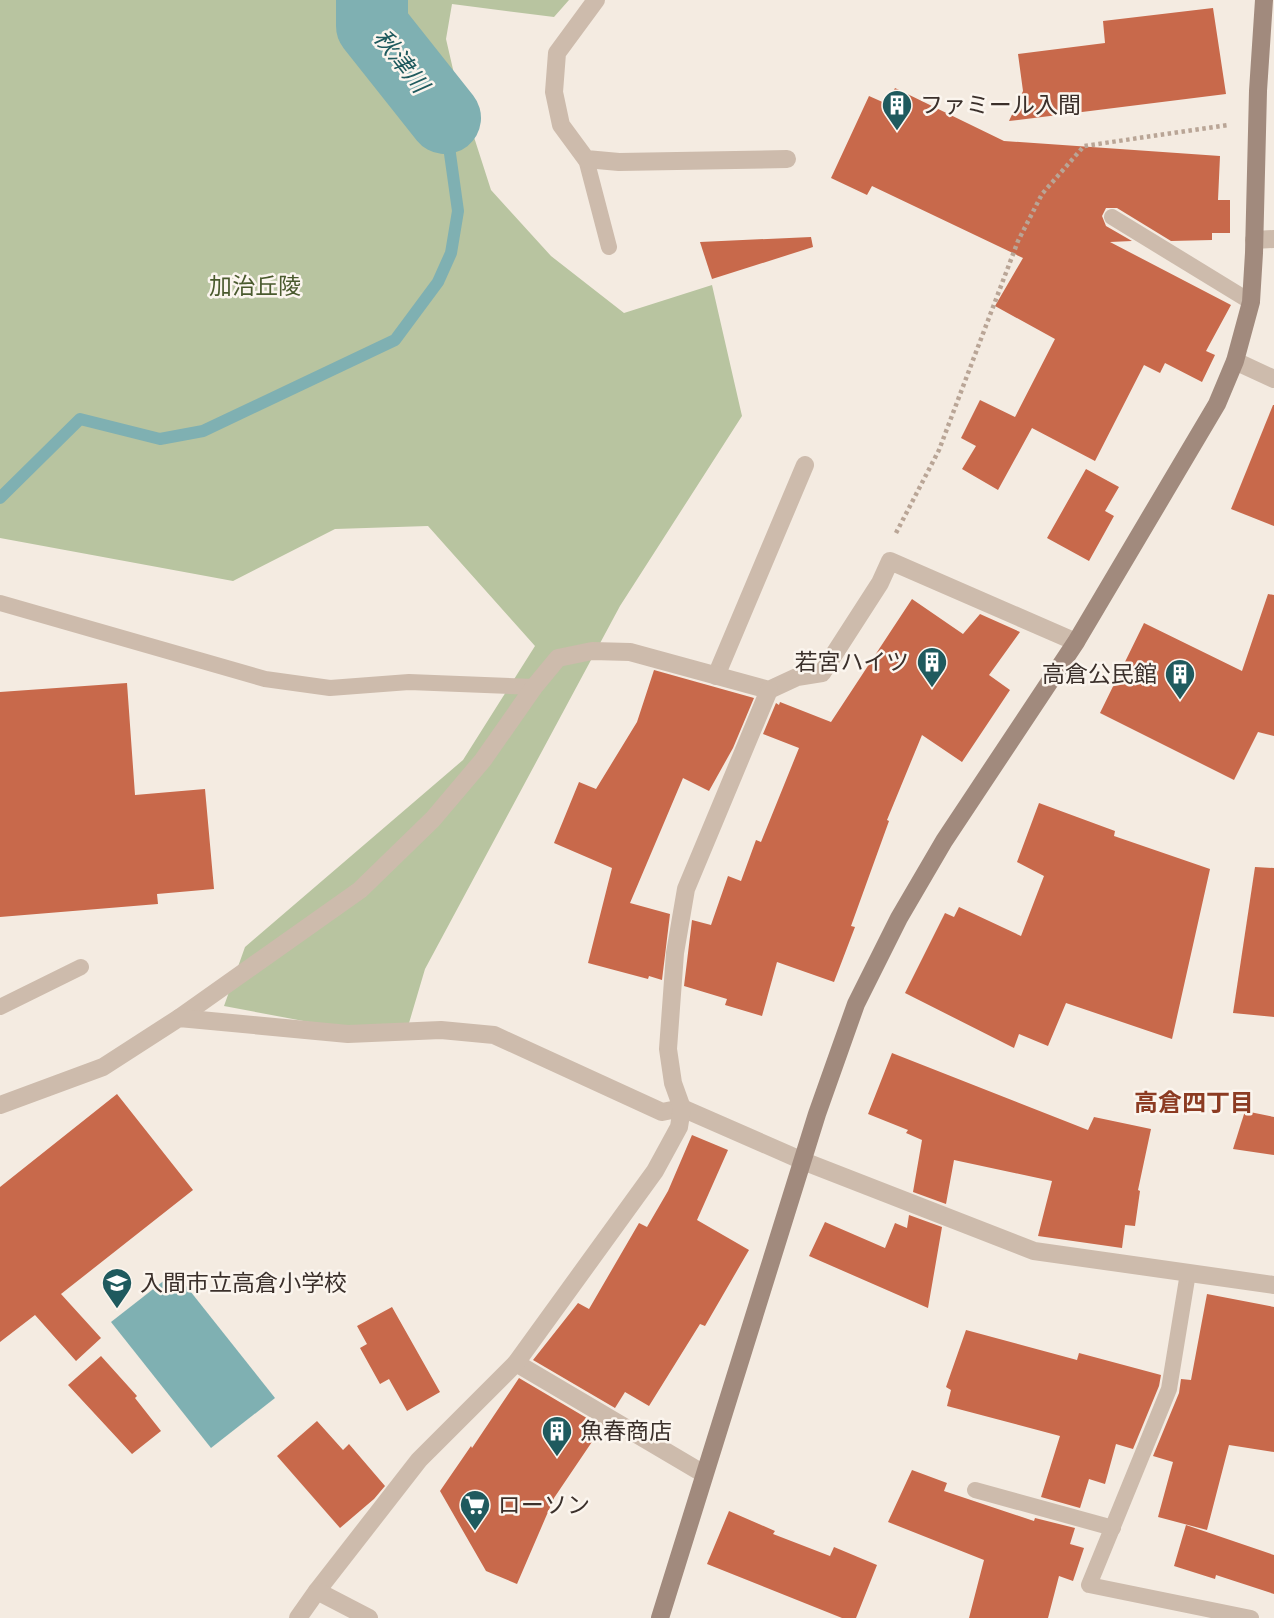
<svg xmlns="http://www.w3.org/2000/svg" width="1274" height="1618" viewBox="0 0 1274 1618" font-family="Raleway,'Noto Sans JP',sans-serif">
<rect width="100%" height="100%" fill="#f4ebe1"/>
<!-- green -->
<path fill="#b8c4a0" d="M0 0H569L554 17 452 4 446 39 455 78 491 190 551 256 624 313 712 285 742 416 620 606 425 969 404 1040 224 1006 245 947 463 760 535 646 428 526 335 529 233 581 0 538Z"/>
<!-- water -->
<path fill="#7fb0b2" d="M175 1272 275 1398 211 1448 111 1322Z"/>
<g fill="none" stroke-linecap="round" stroke-linejoin="round">
<!-- stream -->
<path stroke="#7fb0b2" stroke-width="12" d="M0 498 80 419 160 439 203 431 395 340 438 282 451 253 458 211 445 118"/>
<!-- river -->
<path stroke="#7fb0b2" stroke-width="72" d="M372 0V26L445 118"/>
</g>
<!-- building -->
<g fill="#c8694b">
<path d="M1213 8 1226 94 1009 121 1023 91 1018 54 1105 43 1103 21Z"/>
<path d="M895 88 1004 141 1220 156 1218 200H1230V233H1212V240L1171 241 1117 208H1106L1102 216 1106 226 1132 241 1110 242 1231 305 1206 351 1215 355 1202 382 1165 363 1160 373 1144 365 1095 461 1032 428 998 490 962 469 976 446 961 438 980 400 1015 417 1055 339 995 306 1023 258 872 186 867 195 831 178 869 96 887 104Z"/>
<path d="M811 237 813 247 712 279 700 242Z"/>
<path d="M1273 405H1274V526L1231 509Z"/>
<path d="M1086 469 1119 487 1105 511 1114 516 1089 561 1047 538Z"/>
<path d="M1268 594 1274 595V736L1258 732 1234 780 1100 713 1144 623 1242 671Z"/>
<path d="M912 599 963 634 980 614 1020 632 989 675 1010 690 962 762 922 735 887 820 889 821 851 926 855 927 834 982 777 962 762 1016 725 1005 727 999 684 986 692 920 711 925 728 876 741 881 756 840 761 842 799 748 763 734 776 703 779 705 780 702 831 722Z"/>
<path d="M654 670 754 698 733 748 709 791 683 778 630 903 670 914 662 980 649 976 648 979 588 963 612 868 554 843 579 782 596 789 637 722Z"/>
<path d="M127 683 135 795 205 789 214 889 157 894 158 904 0 917V692Z"/>
<path d="M1039 803 1115 831 1114 836 1210 869 1172 1039 1066 1003 1048 1046 1019 1034 1014 1048 905 993 945 913 954 917 959 907 1021 936 1044 876 1017 862Z"/>
<path d="M1255 867 1274 868V1017L1233 1013Z"/>
<path d="M892 1053 1088 1130 1094 1117 1151 1129 1138 1190 1140 1191 1135 1226 1125 1225 1122 1248 1038 1236 1052 1181 954 1160 946 1204 913 1192 922 1140 906 1133 908 1130 868 1114Z"/>
<path d="M117 1094 193 1190 61 1294 101 1338 76 1361 35 1315 0 1342V1187Z"/>
<path d="M1245 1111 1274 1117V1155L1233 1149Z"/>
<path d="M692 1135 728 1150 697 1220 749 1250 705 1326 700 1324 649 1406 625 1392 615 1408 533 1360 578 1303 589 1309 639 1223 647 1227 668 1191Z"/>
<path d="M909 1215 942 1227 928 1308 809 1256 825 1222 885 1248 895 1223 907 1228Z"/>
<path d="M1207 1294 1274 1307V1452L1229 1445 1207 1530 1158 1517 1173 1462 1153 1456 1179 1393 1181 1379 1191 1380Z"/>
<path d="M392 1307 440 1392 407 1411 389 1379 380 1384 360 1348 367 1344 357 1326Z"/>
<path d="M966 1330 1077 1360 1079 1353 1161 1375 1159 1386 1133 1449 1116 1444 1105 1484 1089 1479 1080 1508 1041 1497 1060 1436 947 1406 951 1390 946 1387Z"/>
<path d="M101 1356 137 1396 135 1398 161 1431 132 1454 68 1385Z"/>
<path d="M519 1378 602 1427 554 1498 517 1584 486 1571 440 1491 471 1446 472 1448Z"/>
<path d="M317 1421 343 1450 349 1444 385 1486 374 1499 340 1528 277 1456Z"/>
<path d="M912 1470 947 1483 944 1491 1034 1521 1035 1518 1075 1528 1070 1544 1084 1548 1073 1581 1059 1576 1048 1618H969L984 1560 888 1522Z"/>
<path d="M729 1511 775 1531 773 1534 830 1556 834 1547 877 1565 856 1618H842L707 1564Z"/>
<path d="M1186 1525 1274 1555V1594L1216 1575 1215 1579 1174 1566Z"/>
</g>
<g fill="none" stroke-linecap="round" stroke-linejoin="round">
<!-- path -->
<path stroke="#b9a596" stroke-width="4.5" stroke-dasharray="3.5 3.5" stroke-linecap="butt" d="M896 533 939 450 1018 241 1042 194 1084 146 1228 125"/>
<!-- lane -->
<g stroke="#cdbbac" stroke-width="16">
<path d="M586 159 609 247"/>
<path d="M1112 217 1251 302"/>
<path d="M0 603 265 679 330 688 409 682 534 687"/>
<path d="M0 1007 81 967"/>
<path d="M1188 1273 1169 1389 1089 1585 1251 1618"/>
<path d="M975 1490 1113 1528"/>
</g>
<!-- street -->
<g stroke="#cdbbac" stroke-width="18">
<path d="M596 0 557 53 554 92 561 125 586 159 619 162 787 159"/>
<path d="M1254 240 1274 239"/>
<path d="M1235 361 1274 379"/>
<path d="M716 676 805 465"/>
<path d="M179 1018 360 890 433 819 483 760 534 687 558 658 592 651 630 652 769 690 797 677 822 673 880 583 890 561 1076 642"/>
<path d="M0 1105 103 1067 179 1018 348 1034 441 1030 494 1035 662 1112 682 1108 803 1161 1034 1251 1274 1285"/>
<path d="M516 1363 704 1474"/>
<path d="M317 1591 419 1460 516 1363 655 1171 679 1127 682 1108 673 1083 668 1049 675 953 686 889 769 690"/>
<path d="M298 1618 317 1591 369 1618"/>
</g>
<!-- secondary -->
<path stroke="#a18a7d" stroke-width="18" d="M660 1618 817 1114 856 1004 899 918 944 841 1076 642 1217 404 1235 361 1251 302 1254 253 1258 91 1264 0"/>
</g>
<!-- icons -->
<defs>
<g id="building-pin" transform="scale(1.575)"><path d="M0 17L-7.5 6A9.5 9.5 0 1 1 7.5 6Z" fill="#1f5a5e" stroke="#fbf5ee"/><path d="M-4-6H4V6H1V3H-1V6H-4ZM-2.5-4.3h1.7v1.8h-1.7ZM.8-4.3h1.7v1.8H.8ZM-2.5-1h1.7V.8h-1.7ZM.8-1h1.7V.8H.8Z" fill="#fff"/></g>
<g id="school-pin" transform="scale(1.575)"><path d="M0 17L-7.5 6A9.5 9.5 0 1 1 7.5 6Z" fill="#1f5a5e" stroke="#fbf5ee"/><path d="M0-5L7-2L0 1L-7-2ZM-4 1L0 2.5L4 1V4Q0 6-4 4Z" fill="#fff"/></g>
<g id="supermarket-pin" transform="scale(1.575)"><path d="M0 17L-7.5 6A9.5 9.5 0 1 1 7.5 6Z" fill="#1f5a5e" stroke="#fbf5ee"/><path d="M-6-5.5h2.5l.6 2H6L4.5 2H-2.5L-4.4-4H-6ZM-1.5 3.2a1.3 1.3 0 1 0 .1 0ZM3 3.2a1.3 1.3 0 1 0 .1 0Z" fill="#fff"/></g>
</defs>
<g fill-rule="evenodd">
<use href="#building-pin" x="897" y="105"/>
<use href="#building-pin" x="932" y="662"/>
<use href="#building-pin" x="1180" y="674"/>
<use href="#school-pin" x="117" y="1283"/>
<use href="#building-pin" x="557" y="1431"/>
<use href="#supermarket-pin" x="475" y="1505"/>
</g>
<g text-anchor="middle" stroke-width="5" stroke-linejoin="round" paint-order="stroke">
<!-- poi labels -->
<g font-size="23" fill="#3b302b" stroke="#fbf5ee" text-anchor="start">
<text x="920" y="113">ファミール入間</text>
<text x="909" y="670" text-anchor="end">若宮ハイツ</text>
<text x="1157" y="682" text-anchor="end">高倉公民館</text>
<text x="140" y="1291">入間市立高倉小学校</text>
<text x="580" y="1439">魚春商店</text>
<text x="498" y="1513">ローソン</text>
</g>
<!-- park labels -->
<g font-size="23" fill="#4a5a2e" stroke="#fbf5ee">
<text x="255" y="294">加治丘陵</text>
</g>
<!-- water labels -->
<g font-size="24" font-style="italic" fill="#1f5a5e" stroke="#fbf5ee">
<text transform="translate(401 61) rotate(52)" y="8">秋津川</text>
</g>
<!-- neighbourhood labels -->
<g font-size="24" font-weight="bold" fill="#8c3b22" stroke="#fbf5ee">
<text x="1194" y="1111">高倉四丁目</text>
</g>
</g>
</svg>
